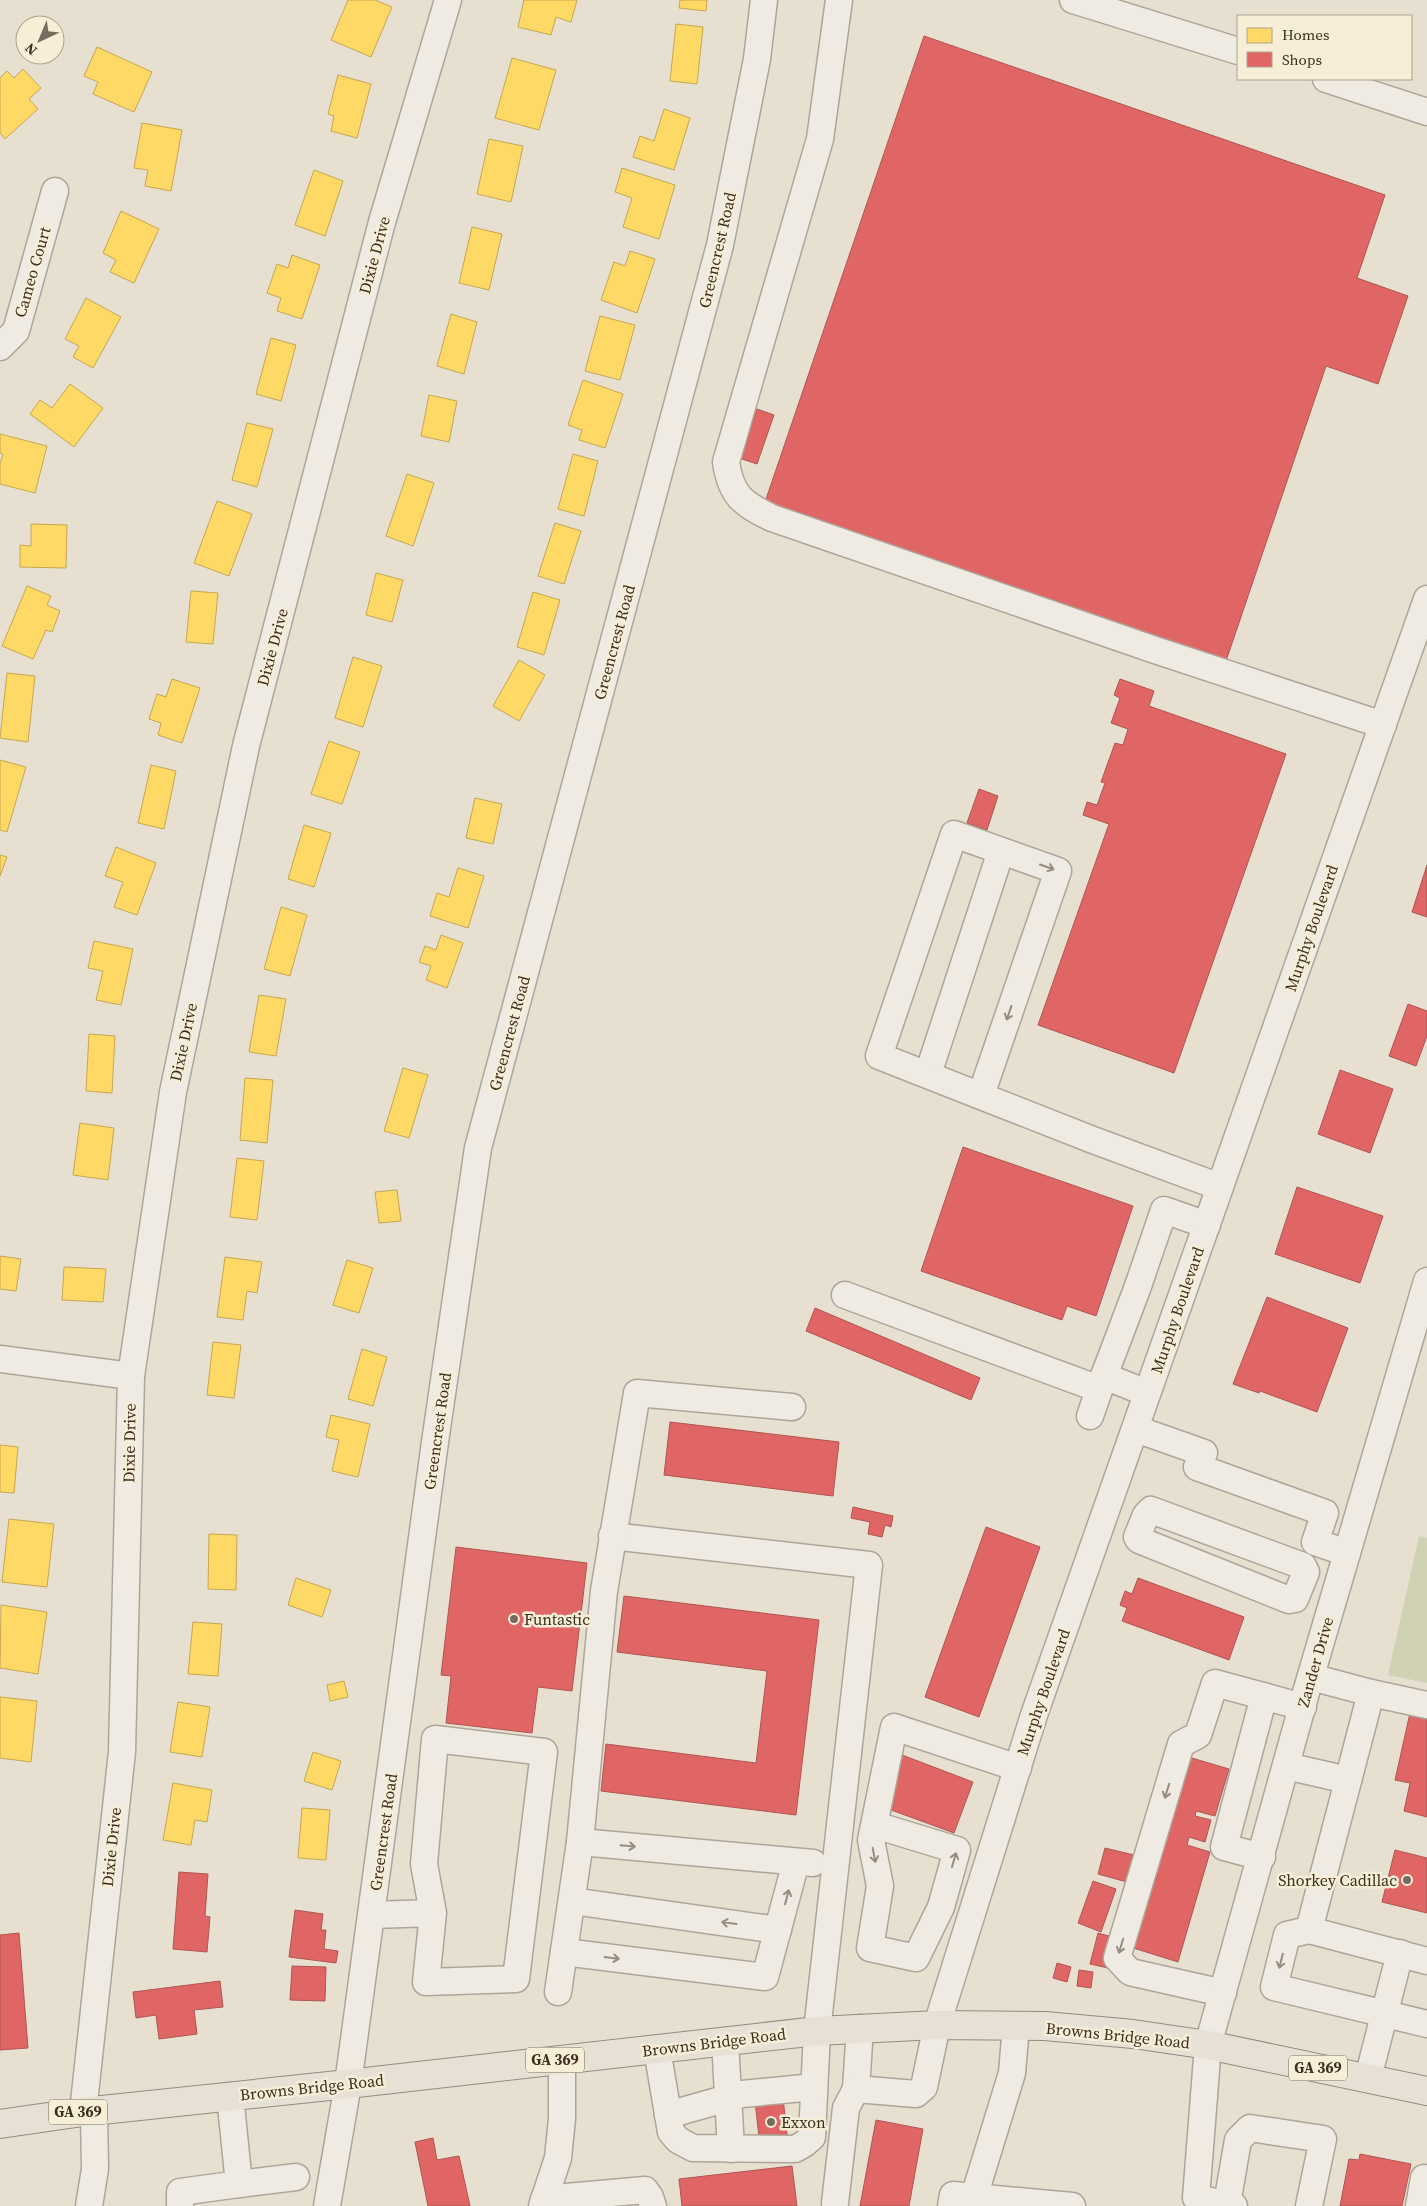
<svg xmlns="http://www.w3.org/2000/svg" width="1427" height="2206" viewBox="0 0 1427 2206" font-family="'Source Serif 4',serif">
<rect width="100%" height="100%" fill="#e7e0d1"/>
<!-- cemetery -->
<path fill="#d1d1b3" d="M1419 1536 1427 1538V1683L1388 1675Z"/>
<!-- homes -->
<g fill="#ffd966" stroke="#c5a651">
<path d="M348 0H375L392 7 371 57 331 40Z"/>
<path d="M524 0H577L571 22 556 17 551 35 518 27Z"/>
<path d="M680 0H707L706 11 679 8Z"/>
<path d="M676 24 703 27 697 84 670 81Z"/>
<path d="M97 47 152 72 134 112 93 94 98 82 84 76Z"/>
<path d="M512 58 556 70 539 130 495 118Z"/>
<path d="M23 69 41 88 29 99 38 109 5 139 0 133V78L7 71 14 78Z"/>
<path d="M338 75 371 84 357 138 331 131 334 116 328 114Z"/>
<path d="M664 109 690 118 674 170 633 157 640 136 654 141Z"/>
<path d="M142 123 182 130 171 191 145 186 148 170 134 168Z"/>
<path d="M489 139 523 146 511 202 477 194Z"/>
<path d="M622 168 675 185 659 239 623 227 632 198 615 192Z"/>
<path d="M314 170 343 181 325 236 295 225Z"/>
<path d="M121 211 159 229 134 283 110 272 116 260 103 253Z"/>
<path d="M472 227 502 234 489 290 459 283Z"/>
<path d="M630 251 655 259 637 313 601 300 614 262 625 266Z"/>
<path d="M292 255 320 265 302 319 277 311 281 298 267 293 277 264 288 268Z"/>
<path d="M86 298 121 317 93 368 73 357 79 346 65 339Z"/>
<path d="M451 314 477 322 464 374 437 366Z"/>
<path d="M600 316 635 325 620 380 585 371Z"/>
<path d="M271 338 296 345 281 401 256 394Z"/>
<path d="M583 380 623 394 605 448 579 440 582 430 568 425Z"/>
<path d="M70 384 103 408 74 447 30 414 40 400 52 408Z"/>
<path d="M429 395 457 401 449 442 421 436Z"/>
<path d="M247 423 273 429 257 487 232 480Z"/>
<path d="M0 434 47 446 35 493 0 484V464L3 454 0 453Z"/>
<path d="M573 454 598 461 584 516 558 509Z"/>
<path d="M407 474 434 483 413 546 386 536Z"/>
<path d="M217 501 252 514 229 576 194 563Z"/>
<path d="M555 523 581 531 564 584 538 576Z"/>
<path d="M31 524 67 525 66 568 20 567V545L31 546Z"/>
<path d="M376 573 403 580 392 622 366 615Z"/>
<path d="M27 586 51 596 47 605 60 611 52 632 46 630 33 659 2 646Z"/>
<path d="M191 591 218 593 213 644 186 642Z"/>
<path d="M533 592 560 600 544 655 517 647Z"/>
<path d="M353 657 382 666 363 727 335 718Z"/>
<path d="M519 660 545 675 519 721 493 706Z"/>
<path d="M7 673 35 676 28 742 0 738Z"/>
<path d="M172 679 200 688 182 743 158 735 161 723 149 719 157 694 166 697Z"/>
<path d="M329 741 360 752 342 804 311 794Z"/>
<path d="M0 760 26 767 7 832 0 830Z"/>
<path d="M151 765 176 771 164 829 138 823Z"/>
<path d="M475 798 502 804 493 844 466 838Z"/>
<path d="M304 825 331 833 314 887 288 879Z"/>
<path d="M116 847 156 863 137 915 114 907 123 882 105 876Z"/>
<path d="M0 855 7 857 0 876Z"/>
<path d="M458 868 484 876 468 928 430 916 437 893 449 897Z"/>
<path d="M281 907 307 915 290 976 264 969Z"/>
<path d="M441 935 463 943 447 988 426 980 431 966 419 962 425 946 436 950Z"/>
<path d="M94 941 133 949 121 1005 96 1000 103 971 88 968Z"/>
<path d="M259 995 286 999 276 1056 249 1052Z"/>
<path d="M89 1034 115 1036 112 1093 86 1091Z"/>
<path d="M403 1068 428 1075 409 1138 384 1131Z"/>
<path d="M245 1078 273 1080 267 1143 240 1140Z"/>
<path d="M80 1123 114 1128 108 1180 73 1175Z"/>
<path d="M237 1158 264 1161 257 1220 230 1217Z"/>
<path d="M397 1190 401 1221 379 1223 375 1192Z"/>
<path d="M0 1256 21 1259 16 1291 0 1289Z"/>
<path d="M225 1257 262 1262 257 1293 247 1291 243 1320 217 1317Z"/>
<path d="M347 1260 373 1268 359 1313 333 1305Z"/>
<path d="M64 1267 106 1269 103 1302 62 1300Z"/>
<path d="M213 1342 241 1345 234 1398 207 1395Z"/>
<path d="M362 1349 387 1357 373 1406 348 1399Z"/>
<path d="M331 1415 370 1424 358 1477 332 1471 339 1440 326 1437Z"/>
<path d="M0 1445 18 1447 14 1493 0 1492Z"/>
<path d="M9 1519 54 1524 47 1587 2 1582Z"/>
<path d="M209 1534 237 1535 236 1590 208 1589Z"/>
<path d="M296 1578 331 1590 322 1617 288 1605Z"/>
<path d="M1 1605 47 1612 38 1674 0 1668Z"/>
<path d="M193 1622 222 1624 218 1676 188 1674Z"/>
<path d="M344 1681 348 1697 330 1701 327 1685Z"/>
<path d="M0 1697 37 1701 31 1762 0 1758Z"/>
<path d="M178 1702 210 1707 202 1757 170 1752Z"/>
<path d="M313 1752 341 1761 332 1790 304 1781Z"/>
<path d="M173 1783 212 1790 207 1822 195 1820 191 1845 163 1840Z"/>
<path d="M302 1808 330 1810 326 1860 298 1858Z"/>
</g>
<!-- shops -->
<g fill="#e06666" stroke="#af5551">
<path d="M924 36 1385 195 1357 278 1408 296 1378 384 1326 366 1226 661 765 502Z"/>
<path d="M757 409 774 415 757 464 739 458Z"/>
<path d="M1120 679 1154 691 1149 706 1286 754 1174 1073 1038 1025 1109 824 1083 815 1087 802 1097 805 1105 783 1101 782 1115 743 1123 745 1128 729 1111 723 1120 698 1114 695Z"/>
<path d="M979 789 998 796 987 830 967 823Z"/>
<path d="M1427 865V917L1412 912Z"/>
<path d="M1408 1004 1427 1011V1036L1416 1066 1389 1056Z"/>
<path d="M1340 1070 1393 1089 1370 1153 1318 1134Z"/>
<path d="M963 1147 1133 1206 1096 1316 1067 1306 1062 1320 921 1271Z"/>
<path d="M1297 1187 1383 1216 1360 1283 1275 1254Z"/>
<path d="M1267 1297 1348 1328 1317 1412 1260 1391 1259 1393 1233 1384Z"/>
<path d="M815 1308 980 1378 971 1400 806 1331Z"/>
<path d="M670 1422 839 1442 833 1496 664 1475Z"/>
<path d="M853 1507 893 1516 891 1527 885 1525 882 1537 868 1534 870 1522 851 1518Z"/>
<path d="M986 1527 1040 1547 979 1717 925 1697Z"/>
<path d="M456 1547 587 1563 572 1691 538 1687 532 1733 446 1723 451 1676 441 1675Z"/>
<path d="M1138 1578 1244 1617 1229 1660 1122 1621 1127 1608 1120 1605 1125 1591 1132 1594Z"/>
<path d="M624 1596 819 1620 796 1815 601 1791 606 1744 756 1763 767 1671 617 1652Z"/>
<path d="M1410 1713 1427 1717V1817L1404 1811 1410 1783 1395 1780Z"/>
<path d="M902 1755 973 1782 954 1833 883 1807Z"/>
<path d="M1185 1756 1229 1769 1215 1816 1196 1811 1195 1816 1211 1820 1205 1842 1189 1837 1187 1845 1210 1852 1178 1962 1130 1947Z"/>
<path d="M1105 1848 1134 1855 1127 1882 1098 1874Z"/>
<path d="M1395 1850 1427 1858V1913L1382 1902Z"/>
<path d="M179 1872 208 1874 205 1916 210 1917 207 1952 173 1949Z"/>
<path d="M1093 1881 1116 1889 1101 1932 1078 1923Z"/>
<path d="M295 1910 323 1914 321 1930H326L324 1949 338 1951 336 1963 289 1957Z"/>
<path d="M19 1933 28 2048 0 2050V1935Z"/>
<path d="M1098 1933 1116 1938 1108 1968 1090 1964Z"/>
<path d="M1057 1963 1071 1967 1067 1982 1053 1978Z"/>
<path d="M292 1966 326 1967 325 2001 290 2000Z"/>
<path d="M1079 1970 1093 1972 1091 1988 1077 1986Z"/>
<path d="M220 1981 223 2007 194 2010 197 2034 159 2039 156 2015 136 2018 133 1992Z"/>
<path d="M783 2098 788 2143 760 2146 755 2101Z"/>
<path d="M876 2120 923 2129 909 2206H860Z"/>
<path d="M433 2138 437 2160 459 2156 470 2206H428L415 2142Z"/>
<path d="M1360 2154 1411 2164 1402 2206H1340L1349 2159 1359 2160Z"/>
<path d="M792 2166 797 2206H682L679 2179Z"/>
</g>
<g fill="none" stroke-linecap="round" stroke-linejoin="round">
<!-- minor casing -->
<g stroke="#ada599" stroke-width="29">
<g id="minor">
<path d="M839 0 820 139 726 462C731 496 743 504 772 518L1155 650 1383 725"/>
<path d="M1073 0 1238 51"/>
<path d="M1326 79 1427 112"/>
<path d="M0 347 16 331 55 191"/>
<path d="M928 1074 1001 851"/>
<path d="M981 1095 1058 871 954 834 879 1056 1093 1140 1220 1187"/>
<path d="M845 1295 1099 1389"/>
<path d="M0 1359 131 1376"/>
<path d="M1104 1376 1137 1289 1164 1210 1207 1225"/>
<path d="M1090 1416 1104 1376 1147 1393"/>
<path d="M1136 1429 1204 1453 1197 1467 1325 1513 1315 1542 1347 1553"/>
<path d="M1151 1510 1303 1566 1306 1572 1295 1599 1289 1600 1139 1540 1137 1537 1146 1515Z"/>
<path d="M612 1536 869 1565 817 2031 812 2137 804 2144 795 2149 693 2148 678 2140 671 2132 657 2049"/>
<path d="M1311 1677 1371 1693 1309 1930 1427 1961"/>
<path d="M1371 1693 1427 1705"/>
<path d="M1286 1766 1348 1780"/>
<path d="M875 1825 957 1850 941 1907 916 1958 870 1948 880 1886 871 1840 894 1727 1018 1768"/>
<path d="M580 1842 813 1863"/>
<path d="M1262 1857 1224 1847 1264 1696"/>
<path d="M572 1901 778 1930"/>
<path d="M372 1915 433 1913 426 1982 516 1979 544 1752 435 1739 424 1864 433 1913"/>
<path d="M1309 1930 1287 1935 1274 1987 1427 2024"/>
<path d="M564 1952 765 1977 796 1862"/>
<path d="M558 1992 580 1842 604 1591 637 1393 792 1407"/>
<path d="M1223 1993 1130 1972 1117 1958 1181 1744 1198 1735 1215 1683 1303 1707"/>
<path d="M860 2028 856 2089 916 2094 924 2087 937 2025 1034 1715 1427 599"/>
<path d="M725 2041 731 2149"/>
<path d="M1368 2078 1400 1953"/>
<path d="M83 2112 122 1752 131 1376 173 1092 246 746 382 222 448 0"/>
<path d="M668 2115 742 2094 814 2087"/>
<path d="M239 2184 296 2177"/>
<path d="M974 2197 1012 2073 1016 2026"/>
<path d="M544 2199 645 2190 650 2197 653 2206"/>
<path d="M835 2203 846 2108 856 2089"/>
<path d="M1227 2204 1238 2140 1250 2128 1323 2139 1309 2206"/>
<path d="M89 2206 95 2169 94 2111"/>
<path d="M180 2206V2192L239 2184 230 2096"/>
<path d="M327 2206 348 2084 435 1442 478 1148 720 245 757 59 764 0"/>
<path d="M542 2206 558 2158 562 2119V2060"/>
<path d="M951 2206 953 2195 1072 2206"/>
<path d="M1234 2206 1196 2198 1208 2045 1307 1689 1427 1281"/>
<path d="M1419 2206 1424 2178"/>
</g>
</g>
<!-- major casing -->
<g stroke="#928b80" stroke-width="30">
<path id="major" d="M0 2124 83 2112 348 2084 817 2031 937 2025 1045 2026 1133 2034 1208 2045 1427 2091"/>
</g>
<!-- minor -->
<use href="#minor" stroke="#efebe3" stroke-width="26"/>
<!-- major -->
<use href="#major" stroke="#e6e1d4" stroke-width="28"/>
</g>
<!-- one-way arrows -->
<defs><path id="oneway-shaft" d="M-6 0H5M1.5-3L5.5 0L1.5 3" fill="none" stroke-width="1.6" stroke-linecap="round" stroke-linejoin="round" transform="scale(1.25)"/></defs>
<g stroke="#968c82">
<use href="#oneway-shaft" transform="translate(1047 867) rotate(19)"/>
<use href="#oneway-shaft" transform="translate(1009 1013) rotate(109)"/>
<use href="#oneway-shaft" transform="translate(1167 1791) rotate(107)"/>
<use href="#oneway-shaft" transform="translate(628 1846) rotate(5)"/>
<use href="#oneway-shaft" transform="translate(874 1855) rotate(79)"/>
<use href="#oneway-shaft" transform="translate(954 1860) rotate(-74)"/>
<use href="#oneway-shaft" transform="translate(787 1897) rotate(-75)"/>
<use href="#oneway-shaft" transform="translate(729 1923) rotate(-172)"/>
<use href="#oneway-shaft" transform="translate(1121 1946) rotate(107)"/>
<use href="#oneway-shaft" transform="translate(612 1958) rotate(7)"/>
<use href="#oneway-shaft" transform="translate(1281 1961) rotate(104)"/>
</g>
<!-- markers -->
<g fill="#786c5e" stroke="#f7eed8" stroke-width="2">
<circle cx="514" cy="1619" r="5"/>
<circle cx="1407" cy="1880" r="5"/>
<circle cx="771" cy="2122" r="5"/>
</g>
<g text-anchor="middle" stroke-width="5" stroke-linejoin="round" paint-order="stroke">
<!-- shield labels -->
<g fill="#f7eed8" stroke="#756857" stroke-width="1">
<rect x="526" y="2047.5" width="58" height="25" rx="4"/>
<rect x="1289" y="2055.5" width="58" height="25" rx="4"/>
<rect x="49" y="2099.5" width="58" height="25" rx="4"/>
</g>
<g font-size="15" font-weight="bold" fill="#3d2e20">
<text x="555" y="2065">GA 369</text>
<text x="1318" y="2073">GA 369</text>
<text x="78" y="2117">GA 369</text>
</g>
<!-- street labels -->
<g font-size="16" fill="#3d2e20" stroke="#f7eed8">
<text transform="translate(717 250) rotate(-77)" y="6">Greencrest Road</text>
<text transform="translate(374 255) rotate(-75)" y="6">Dixie Drive</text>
<text transform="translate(32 272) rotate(-74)" y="6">Cameo Court</text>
<text transform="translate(614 642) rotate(-75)" y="6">Greencrest Road</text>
<text transform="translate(272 647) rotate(-75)" y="6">Dixie Drive</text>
<text transform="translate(1311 928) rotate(-71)" y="6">Murphy Boulevard</text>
<text transform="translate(509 1033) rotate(-75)" y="6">Greencrest Road</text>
<text transform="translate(183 1042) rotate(-78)" y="6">Dixie Drive</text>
<text transform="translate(1177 1310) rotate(-71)" y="6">Murphy Boulevard</text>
<text transform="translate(437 1431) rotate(-82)" y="6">Greencrest Road</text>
<text transform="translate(129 1443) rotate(-89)" y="6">Dixie Drive</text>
<text transform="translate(1315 1662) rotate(-74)" y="6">Zander Drive</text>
<text transform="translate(1043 1692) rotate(-71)" y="6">Murphy Boulevard</text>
<text transform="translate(383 1832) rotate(-82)" y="6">Greencrest Road</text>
<text transform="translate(111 1847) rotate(-84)" y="6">Dixie Drive</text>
<text transform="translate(1118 2035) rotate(6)" y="6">Browns Bridge Road</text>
<text transform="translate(714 2042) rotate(-7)" y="6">Browns Bridge Road</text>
<text transform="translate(312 2087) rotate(-6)" y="6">Browns Bridge Road</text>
</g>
<!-- poi labels -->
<g font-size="16" fill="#3d2e20" stroke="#f7eed8" text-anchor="start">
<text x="524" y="1625">Funtastic</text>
<text x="1397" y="1886" text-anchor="end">Shorkey Cadillac</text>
<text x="781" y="2128">Exxon</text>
</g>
</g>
<!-- legend -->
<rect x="1237" y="15" width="175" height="65" fill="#f7eed8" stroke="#ada18e"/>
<rect x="1247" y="28" width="25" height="15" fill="#ffd966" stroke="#ada18e"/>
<text x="1282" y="40" font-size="15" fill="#3d2e20">Homes</text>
<rect x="1247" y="52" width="25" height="15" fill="#e06666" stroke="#ada18e"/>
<text x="1282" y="65" font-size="15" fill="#3d2e20">Shops</text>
<!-- north arrow -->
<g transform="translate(40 40) rotate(224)"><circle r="24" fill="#f7eed8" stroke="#ada18e"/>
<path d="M0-4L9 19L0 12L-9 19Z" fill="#786c5e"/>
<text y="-8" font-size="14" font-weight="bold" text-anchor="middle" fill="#3d2e20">N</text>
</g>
</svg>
